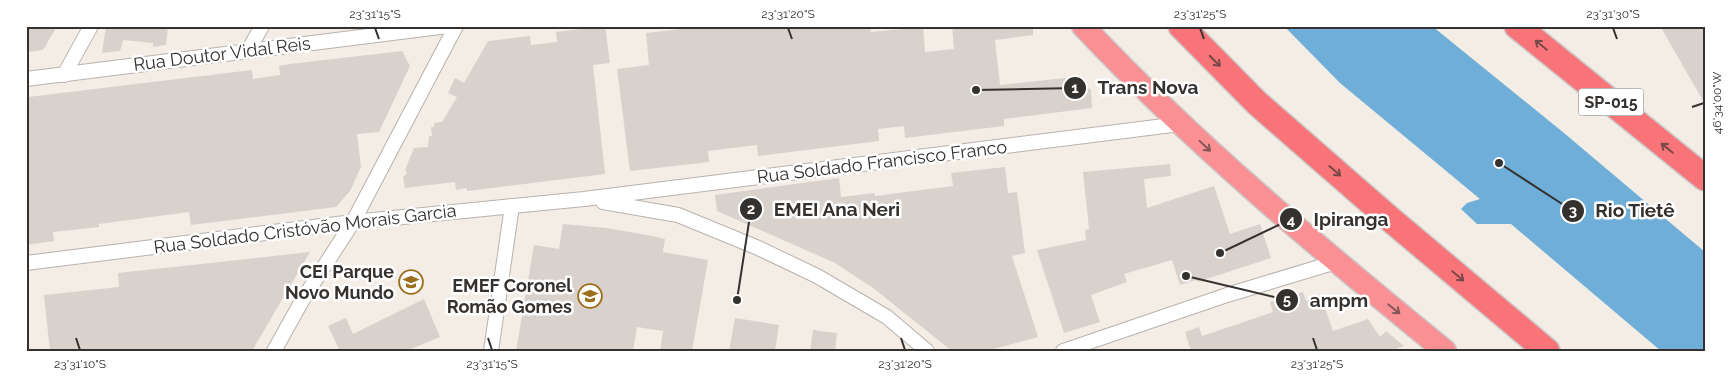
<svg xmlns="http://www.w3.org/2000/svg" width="1731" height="377" viewBox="0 0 1731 377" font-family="Raleway,sans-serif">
<rect width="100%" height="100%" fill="#f3ede6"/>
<!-- water -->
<path fill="#6eaed8" d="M1284 26H1432L1564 133 1705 252V351H1661L1511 224H1477L1461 209 1467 203 1480 199 1340 83Z"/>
<!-- building -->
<g fill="#d9d2cc">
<path d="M26 26H57L43 50 26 52Z"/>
<path d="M106 26H168L166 45 153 47V43L123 40 120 51 102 53Z"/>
<path d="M605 26 610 63 593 65 605 174 467 191V188L456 190 455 182 405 188 403 177 407 173 405 170 414 148 428 147 429 136H432L431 127H434V123L442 122 457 97 448 93 455 78 464 83 488 41 530 36 531 45 557 42 556 32Z"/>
<path d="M707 26H870L871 32 923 27 925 52 954 49 952 26H1033V35L995 40 1000 85 1074 77 1091 90 1092 108 1004 119V126L905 138 904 126 878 129 879 141 758 156 757 145 708 151 709 162 630 171 617 69 649 65 646 33Z"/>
<path d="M1660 26H1705V104Z"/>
<path d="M402 51 410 66 379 132 357 134 361 167 350 191 336 207 191 225 189 212 99 224V227L53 232 54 241 26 245 28 97 252 70 253 79 280 75 279 66 290 64Z"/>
<path d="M1170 164 1171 176 1144 179 1147 208 1214 186 1230 234 1260 224 1271 258 1197 282 1196 280 1180 285 1172 260 1124 274 1127 282 1091 295 1100 322 1064 333 1037 250 1086 240 1085 230 1089 229 1083 172Z"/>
<path d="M1005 167 1008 193 1017 192 1025 253 1012 256 1038 337 986 351H952L873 288 835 263 717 211 715 195 839 178 841 197 875 193V196L953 186 951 173Z"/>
<path d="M563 224 607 228 652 236 665 239 663 252 708 260 692 351H660L663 331 637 327 633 351H516L534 245 559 249Z"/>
<path d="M310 252 252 351H50L44 295 119 287 118 273Z"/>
<path d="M1303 292 1306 301 1321 296 1333 331 1368 319 1380 337 1386 331 1404 346 1390 351H1191L1185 332 1199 327 1202 336 1250 320 1273 312 1270 302Z"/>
<path d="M424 299 440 337 406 351H340L328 326 346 318 353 334Z"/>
<path d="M735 318 779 325 775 351H729Z"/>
<path d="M813 330 837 333 835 351H810Z"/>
</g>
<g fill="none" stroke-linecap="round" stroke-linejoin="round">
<!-- minor casing -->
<g stroke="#b8b2ac" stroke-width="16">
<g id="minor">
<path d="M248 51 262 26"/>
<path d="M64 75 91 26"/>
<path d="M26 79 448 26"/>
<path d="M603 202 678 215 756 247 817 276 887 317 927 351"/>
<path d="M26 263 353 222 584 199 1180 124"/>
<path d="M274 351 303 299 353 222 456 26"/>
<path d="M491 351 512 206"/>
<path d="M1063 351 1227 295 1336 262"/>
</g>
</g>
<!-- trunk casing -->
<g stroke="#cac9c9" stroke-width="25">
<path id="trunk" d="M1083 26C1195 145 1319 248 1445 351"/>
</g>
<!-- motorway casing -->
<g stroke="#cac9c9" stroke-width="28">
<g id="motorway">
<path d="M1181 26 1257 103 1390 219 1547 351"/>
<path d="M1517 26 1705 178"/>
</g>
</g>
<!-- minor -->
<use href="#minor" stroke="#fff" stroke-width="14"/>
<!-- trunk -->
<use href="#trunk" stroke="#fa9094" stroke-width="22"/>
<!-- motorway -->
<use href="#motorway" stroke="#f97479" stroke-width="25"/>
</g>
<!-- one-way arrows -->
<defs><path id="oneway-shaft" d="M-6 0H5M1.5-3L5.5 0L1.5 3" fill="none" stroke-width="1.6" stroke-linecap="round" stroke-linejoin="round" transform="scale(1.25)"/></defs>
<g stroke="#794849">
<use href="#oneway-shaft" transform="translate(1541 45) rotate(-141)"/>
<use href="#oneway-shaft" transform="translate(1215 61) rotate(45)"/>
<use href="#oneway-shaft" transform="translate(1667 148) rotate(-141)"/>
<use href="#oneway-shaft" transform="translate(1335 171) rotate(41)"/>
<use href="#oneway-shaft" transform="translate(1458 276) rotate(40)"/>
</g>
<g stroke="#835757">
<use href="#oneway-shaft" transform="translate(1205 146) rotate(43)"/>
<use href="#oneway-shaft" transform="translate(1394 309) rotate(39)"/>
</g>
<!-- ticks -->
<path fill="none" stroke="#34312f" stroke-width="2" d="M375 28 379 39M788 28 792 39M1200 28 1204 39M1613 28 1617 39M1692 107 1704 103M76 338 80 350M488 338 492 350M901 338 905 350M1313 338 1317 350"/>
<!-- icons -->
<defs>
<g id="school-ring" transform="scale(1.25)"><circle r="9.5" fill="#fff" stroke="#9b6f1e" stroke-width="1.5"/><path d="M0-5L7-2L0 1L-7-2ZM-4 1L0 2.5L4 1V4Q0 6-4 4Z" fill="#9b6f1e"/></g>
</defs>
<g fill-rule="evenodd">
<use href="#school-ring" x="411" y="282"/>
<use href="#school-ring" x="590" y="296"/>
</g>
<g text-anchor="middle" stroke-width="5" stroke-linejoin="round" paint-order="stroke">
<!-- shield labels -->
<rect fill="#fff" stroke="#716f6d" stroke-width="1" x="1578.5" y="88.5" width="65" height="27" rx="4"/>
<g font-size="16" font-weight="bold" fill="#34312f">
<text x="1611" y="108">SP-015</text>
</g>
<!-- street labels -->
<g font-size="18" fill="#34312f" stroke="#fff">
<text transform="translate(222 54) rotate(-7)" y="6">Rua Doutor Vidal Reis</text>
<text transform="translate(882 162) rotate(-7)" y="6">Rua Soldado Francisco Franco</text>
<text transform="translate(305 229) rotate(-7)" y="6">Rua Soldado Cristóvão Morais Garcia</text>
</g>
<!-- poi labels -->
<g font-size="18" font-weight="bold" fill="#34312f" stroke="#fff" text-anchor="end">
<text x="394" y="278">CEI Parque<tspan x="394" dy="21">Novo Mundo</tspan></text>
<text x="572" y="292">EMEF Coronel<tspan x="572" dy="21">Romão Gomes</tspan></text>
</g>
</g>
<!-- callouts -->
<path fill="none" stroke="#34312f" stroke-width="2" d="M976 90L1075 88M737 300L751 209M1499 163L1573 211M1220 253L1291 219M1186 276L1287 300"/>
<g fill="#34312f" stroke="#fff" stroke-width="2">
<circle cx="976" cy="90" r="5"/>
<circle cx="737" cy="300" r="5"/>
<circle cx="1499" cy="163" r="5"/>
<circle cx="1220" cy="253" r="5"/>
<circle cx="1186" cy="276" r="5"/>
<circle cx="1075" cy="88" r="12"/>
<circle cx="751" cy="209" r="12"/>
<circle cx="1573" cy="211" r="12"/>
<circle cx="1291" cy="219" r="12"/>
<circle cx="1287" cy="300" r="12"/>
</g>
<g font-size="15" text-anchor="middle" font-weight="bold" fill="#fff">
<text x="1075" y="93">1</text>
<text x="751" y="214">2</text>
<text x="1573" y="216">3</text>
<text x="1291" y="225">4</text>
<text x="1287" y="305">5</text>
</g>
<g font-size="19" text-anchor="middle" font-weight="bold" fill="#34312f" stroke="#fff" stroke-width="5" stroke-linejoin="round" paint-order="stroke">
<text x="1148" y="94">Trans Nova</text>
<text x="837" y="216">EMEI Ana Neri</text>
<text x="1635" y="217">Rio Tietê</text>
<text x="1351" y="226">Ipiranga</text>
<text x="1339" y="307">ampm</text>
</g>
<!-- border -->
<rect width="1731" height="377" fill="none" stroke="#ffffff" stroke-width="55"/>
<rect x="28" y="28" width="1676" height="322" fill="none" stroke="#34312f" stroke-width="2"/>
<g font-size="12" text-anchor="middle" fill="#34312f">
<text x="375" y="18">23°31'15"S</text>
<text x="788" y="18">23°31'20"S</text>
<text x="1200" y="18">23°31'25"S</text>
<text x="1613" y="18">23°31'30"S</text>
<text transform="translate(1717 103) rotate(-90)" y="4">46°34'00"W</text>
<text x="80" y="368">23°31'10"S</text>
<text x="492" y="368">23°31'15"S</text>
<text x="905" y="368">23°31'20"S</text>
<text x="1317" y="368">23°31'25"S</text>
</g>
</svg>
